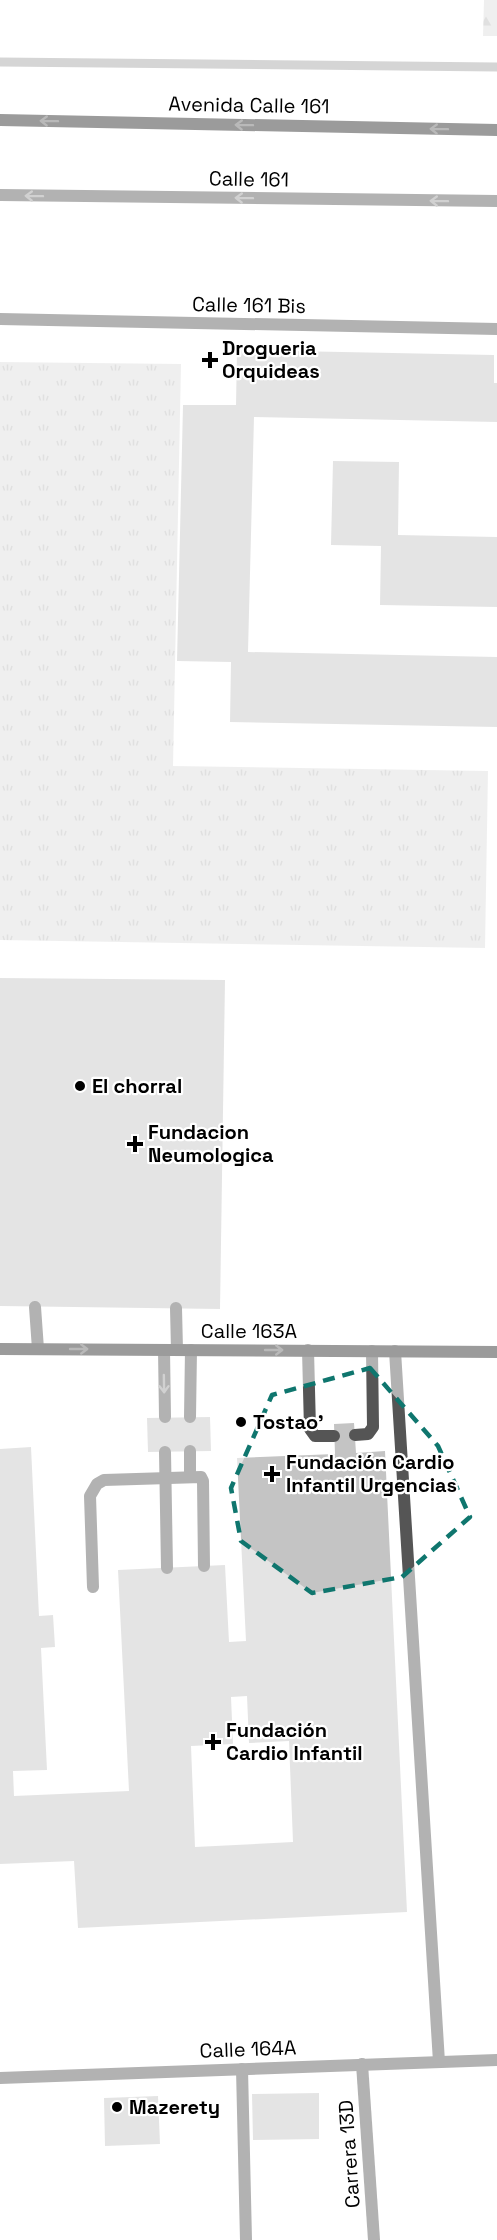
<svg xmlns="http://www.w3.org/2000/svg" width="497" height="2240" viewBox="0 0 497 2240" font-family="'Space Grotesk',sans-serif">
<defs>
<pattern id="grass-tufts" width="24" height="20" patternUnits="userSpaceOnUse" patternTransform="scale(1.5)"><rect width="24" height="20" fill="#dcdcdc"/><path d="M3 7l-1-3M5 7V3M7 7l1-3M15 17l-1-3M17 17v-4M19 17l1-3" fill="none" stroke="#bbb"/></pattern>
<pattern id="forest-firs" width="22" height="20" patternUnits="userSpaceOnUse" patternTransform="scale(1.5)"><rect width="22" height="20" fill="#dcdcdc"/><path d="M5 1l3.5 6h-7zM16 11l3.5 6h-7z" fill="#bbb"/></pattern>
</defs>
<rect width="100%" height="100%" fill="#fff"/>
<!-- grass -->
<path fill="url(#grass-tufts)" d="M0 362 181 364 173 766 488 771 485 948 0 940Z"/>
<!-- forest -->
<path fill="url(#forest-firs)" d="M484 0H497V36H483Z"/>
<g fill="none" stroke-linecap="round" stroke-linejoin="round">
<!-- stream -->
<path stroke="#a3a3a3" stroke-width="9" d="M0 62 497 67"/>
</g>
<!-- building -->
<g fill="#c4c4c4" fill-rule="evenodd">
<path d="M237 350 494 355V383H497V422L254 417 248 652 497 657V727L230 722 231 662 177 661 183 405H236Z"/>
<path d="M333 461 399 462 398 535 497 537V607L380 605 381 546 331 545Z"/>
<path d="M0 978 225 980 220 1309 0 1306Z"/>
<path d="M210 1417 211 1451 148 1452 147 1418Z"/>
<path d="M354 1423 356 1453 385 1451 407 1912 78 1928 74 1861 0 1864V1449L31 1447 39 1616 53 1615 55 1647 41 1648 47 1770 13 1771 14 1796 129 1791 118 1570 225 1565 229 1642 246 1641 237 1458 335 1454 334 1424ZM247 1696 249 1743 289 1741 293 1842 195 1847 191 1746 233 1744 231 1697Z"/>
<path d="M319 2093V2139L253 2140 252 2094Z"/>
<path d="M158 2096 160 2144 105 2146 104 2098Z"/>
</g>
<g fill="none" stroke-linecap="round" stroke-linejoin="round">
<!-- service -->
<g stroke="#555" stroke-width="12">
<path d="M35 1307 38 1349"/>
<path d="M176 1308 177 1350"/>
<path d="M164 1350 165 1417"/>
<path d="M308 1350 310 1429 315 1436H334"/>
<path d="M395 1351 439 2062"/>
<path d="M190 1417 191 1350"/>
<path d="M355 1435 368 1434 373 1427 372 1351"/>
<path d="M165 1452 167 1568"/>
<path d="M190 1476V1451"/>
<path d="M93 1587 90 1496 97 1484 104 1480 201 1477 203 1481 204 1566"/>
</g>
<!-- minor -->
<g stroke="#555" stroke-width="12">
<path d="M0 195 497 201"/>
<path d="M0 319 497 329"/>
<path d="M362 2064 374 2240"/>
<path d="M242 2069 246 2240"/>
<path d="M0 2078 497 2060"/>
</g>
<!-- secondary -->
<g stroke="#222" stroke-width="12">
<path d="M0 120 497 130"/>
<path d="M0 1349 497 1352"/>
</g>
</g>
<!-- one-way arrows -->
<defs><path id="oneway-shaft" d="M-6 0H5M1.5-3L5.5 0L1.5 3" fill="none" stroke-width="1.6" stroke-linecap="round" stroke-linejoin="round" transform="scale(1.5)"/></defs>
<g stroke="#646464">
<use href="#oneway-shaft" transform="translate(49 121) rotate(-179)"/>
<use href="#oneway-shaft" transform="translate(244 125) rotate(-179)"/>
<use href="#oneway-shaft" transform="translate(439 129) rotate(-179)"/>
<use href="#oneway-shaft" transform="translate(79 1349)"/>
<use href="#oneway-shaft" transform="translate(274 1350)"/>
</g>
<g stroke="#999">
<use href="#oneway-shaft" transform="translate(34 196) rotate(-179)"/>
<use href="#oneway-shaft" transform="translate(244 198) rotate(-179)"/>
<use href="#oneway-shaft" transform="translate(439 201) rotate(-179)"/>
<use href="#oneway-shaft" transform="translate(164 1384) rotate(89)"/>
</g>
<!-- marked area -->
<path d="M0 0H497V2240H0ZM370 1368 438 1446 470 1517 402 1577 312 1593 241 1541 231 1488 272 1395Z" fill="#fff" fill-opacity=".55" fill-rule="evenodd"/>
<path fill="none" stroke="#0f766e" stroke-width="4.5" stroke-dasharray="12 8" stroke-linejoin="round" d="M370 1368 438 1446 470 1517 402 1577 312 1593 241 1541 231 1488 272 1395Z"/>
<!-- markers -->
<g fill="#000" stroke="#fff" stroke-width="2">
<path d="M207 351h6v6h6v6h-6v6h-6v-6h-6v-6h6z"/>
<circle cx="80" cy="1086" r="6"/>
<path d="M132 1135h6v6h6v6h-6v6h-6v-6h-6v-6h6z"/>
<circle cx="241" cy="1422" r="6"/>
<path d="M269 1465h6v6h6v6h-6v6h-6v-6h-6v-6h6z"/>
<path d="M210 1733h6v6h6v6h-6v6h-6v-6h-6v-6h6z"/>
<circle cx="117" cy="2107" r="6"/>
</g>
<g text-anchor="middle" stroke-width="4.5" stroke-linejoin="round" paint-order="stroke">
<!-- street labels -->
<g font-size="20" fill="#000" stroke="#fff">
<text transform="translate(249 105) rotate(1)" y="7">Avenida Calle 161</text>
<text transform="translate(249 179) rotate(1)" y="7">Calle 161</text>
<text transform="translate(249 305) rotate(1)" y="7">Calle 161 Bis</text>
<text x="249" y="1338">Calle 163A</text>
<text transform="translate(248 2049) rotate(-2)" y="7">Calle 164A</text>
<text transform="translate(349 2154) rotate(-94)" y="7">Carrera 13D</text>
</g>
<!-- poi labels -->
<g font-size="20" font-weight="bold" fill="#000" stroke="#fff" text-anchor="start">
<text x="222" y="355">Drogueria<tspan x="222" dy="23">Orquideas</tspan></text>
<text x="92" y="1093">El chorral</text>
<text x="148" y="1139">Fundacion<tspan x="148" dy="23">Neumologica</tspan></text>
<text x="253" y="1429">Tostao’</text>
<text x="286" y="1469">Fundación Cardio<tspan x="286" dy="23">Infantil Urgencias</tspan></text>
<text x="226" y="1737">Fundación<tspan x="226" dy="23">Cardio Infantil</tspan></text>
<text x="129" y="2114">Mazerety</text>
</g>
</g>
</svg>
